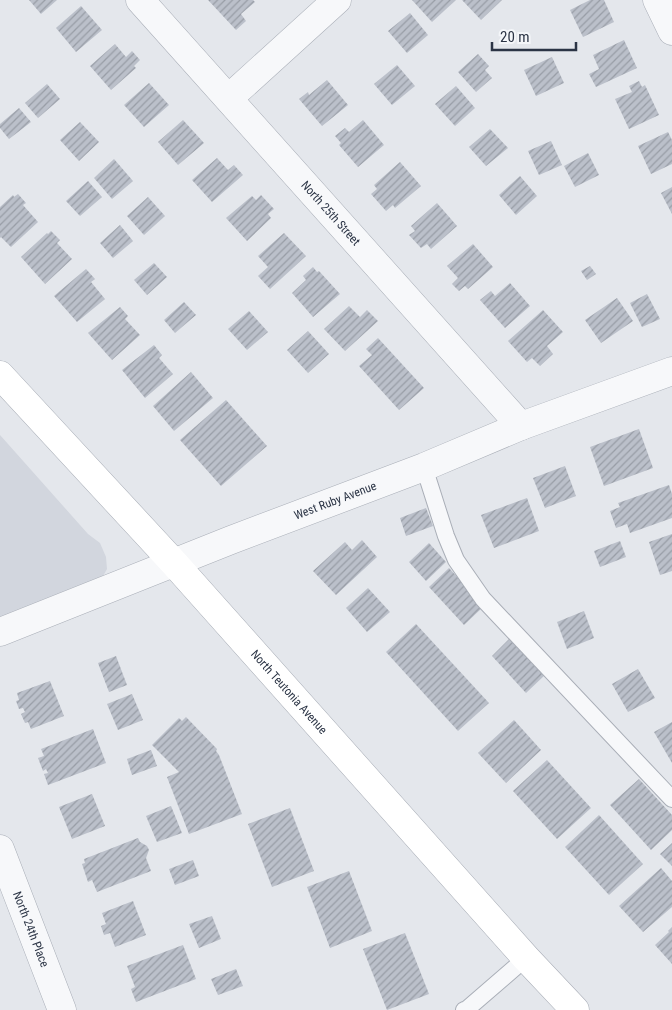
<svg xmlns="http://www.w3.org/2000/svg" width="672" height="1010" viewBox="0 0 672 1010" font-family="'Roboto Condensed',sans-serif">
<defs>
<pattern id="building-hatch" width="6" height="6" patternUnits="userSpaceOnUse" patternTransform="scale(1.25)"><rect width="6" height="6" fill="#bbc0ca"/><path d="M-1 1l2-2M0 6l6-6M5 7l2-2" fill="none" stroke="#989da6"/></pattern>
</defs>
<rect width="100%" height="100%" fill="#e4e7ec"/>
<!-- built -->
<path fill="#d2d6de" d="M0 435 88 534 100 543 106 557 107 569 102 578 0 619Z"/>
<!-- building -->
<g fill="url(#building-hatch)">
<path d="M29 0H57L41 14Z"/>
<path d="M208 0H253L255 2 241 14 246 21 236 30Z"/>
<path d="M412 0H456L432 22Z"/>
<path d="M462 0H502L481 20Z"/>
<path d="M590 0H604L614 22 583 37 570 10Z"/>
<path d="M81 6 102 30 76 52 56 28Z"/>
<path d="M410 13 428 35 407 53 388 31Z"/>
<path d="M624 40 637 68 596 87 589 74 599 69 593 55Z"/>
<path d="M115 44 126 57 132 51 140 60 134 66 136 68 111 90 90 66Z"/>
<path d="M478 54 489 66 485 70 492 78 476 92 458 72Z"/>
<path d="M552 57 564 83 536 96 524 70Z"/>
<path d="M397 65 415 86 392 105 374 84Z"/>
<path d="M327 80 348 105 322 126 299 99 308 92 309 95Z"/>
<path d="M639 81 642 87 645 85 659 115 629 129 615 99 632 92 629 86Z"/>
<path d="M149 83 169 105 144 127 124 105Z"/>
<path d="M47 84 60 99 38 118 25 103Z"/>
<path d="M456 86 475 108 455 126 435 104Z"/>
<path d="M19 108 31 122 9 139 0 128V124Z"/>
<path d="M183 120 204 143 178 165 158 142Z"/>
<path d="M363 120 384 145 358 167 339 145 341 143 335 136 345 128 349 132Z"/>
<path d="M80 122 99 142 79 161 60 140Z"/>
<path d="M490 129 508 148 486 166 469 147Z"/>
<path d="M668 132 672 140V164L651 174 638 146Z"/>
<path d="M551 141 562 165 539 175 528 151Z"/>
<path d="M588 153 599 175 575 187 564 166Z"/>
<path d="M217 158 228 170 234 165 243 175 212 202 192 180Z"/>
<path d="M114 159 133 181 112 199 94 178Z"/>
<path d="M400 162 421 186 395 208 393 205 386 211 371 194 377 189 374 185Z"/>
<path d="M520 176 537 196 516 215 499 195Z"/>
<path d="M88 181 102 197 80 216 66 201Z"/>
<path d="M672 187V214L661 193Z"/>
<path d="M18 194 26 203 23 205 38 222 11 247 1 237 0 238V207L13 195 14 197Z"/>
<path d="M261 195 274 209 268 214 271 218 247 241 226 218 252 196 256 200Z"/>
<path d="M148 197 165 216 144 235 127 216Z"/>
<path d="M437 203 457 226 431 249 427 244 421 248 409 235 415 231 411 226Z"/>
<path d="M120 225 133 241 113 258 100 243Z"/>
<path d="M51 231 60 240 57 243 72 259 45 284 21 257 47 233 48 234Z"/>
<path d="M284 233 306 256 270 289 258 276 268 267 258 256Z"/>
<path d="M473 244 493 267 468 289 465 286 459 291 452 284 458 278 447 266Z"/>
<path d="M154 263 167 277 147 295 134 280Z"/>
<path d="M590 266 596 274 587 280 581 271Z"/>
<path d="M313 267 317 272 319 271 340 294 313 317 292 293 306 280 303 276Z"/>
<path d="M86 269 95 279 91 282 105 299 77 322 54 296Z"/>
<path d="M510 283 530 306 505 328 480 300 491 291 495 296Z"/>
<path d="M647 294 660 319 642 327 630 303Z"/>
<path d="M617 298 633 321 601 343 585 320Z"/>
<path d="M184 302 196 315 175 333 164 320Z"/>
<path d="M349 306 360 317 367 310 378 321 345 351 324 329Z"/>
<path d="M120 307 128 316 125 319 140 335 112 360 88 333Z"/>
<path d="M543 310 563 332 547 346 553 354 540 366 532 358 527 362 508 341Z"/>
<path d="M249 311 268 332 247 350 228 329Z"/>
<path d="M308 331 329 354 308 373 287 350Z"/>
<path d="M378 338 424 388 399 410 359 366 372 355 366 349Z"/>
<path d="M154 345 162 355 159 358 173 374 145 398 122 370Z"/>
<path d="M191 372 213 398 174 431 153 406Z"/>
<path d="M226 400 267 446 221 486 180 440Z"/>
<path d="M639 429 653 468 604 486 590 447Z"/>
<path d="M565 466 576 496 545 508 533 478Z"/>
<path d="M669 485 672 494V518L630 533 627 524 616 528 610 511 620 507 618 503Z"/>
<path d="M527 498 539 531 494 548 481 515Z"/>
<path d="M426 508 433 526 406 536 400 518Z"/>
<path d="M672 534V571L660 575 649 542Z"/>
<path d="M362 540 377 557 336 595 313 571 345 542 352 550Z"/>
<path d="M620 541 626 557 600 567 594 551Z"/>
<path d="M429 543 446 562 426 581 409 562Z"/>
<path d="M449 568 484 606 464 625 429 587Z"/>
<path d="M368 588 390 612 367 632 346 608Z"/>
<path d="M584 611 594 638 567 649 557 622Z"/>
<path d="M416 624 489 703 458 731 386 652Z"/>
<path d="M511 637 546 674 526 693 492 656Z"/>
<path d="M116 656 127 685 109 692 98 663Z"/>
<path d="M638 669 655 698 628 712 612 684Z"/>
<path d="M50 681 64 716 31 729 28 722 25 723 21 714 25 712 23 708 19 709 16 701 19 700 17 693Z"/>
<path d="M132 694 143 720 118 730 107 704Z"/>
<path d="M186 717 217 749 216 751 219 755 242 814 189 834 167 777 179 772 152 745 179 718 182 721Z"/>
<path d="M514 720 541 750 506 783 478 753Z"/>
<path d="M672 722V763L654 732Z"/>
<path d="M93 729 106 763 48 785 44 774 48 773 46 769 43 771 38 758 44 756 41 749Z"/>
<path d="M151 750 157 766 132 775 127 759Z"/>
<path d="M547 760 591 808 557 839 513 791Z"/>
<path d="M639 779 672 815V830L651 850 610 805Z"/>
<path d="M92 794 105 826 72 839 59 807Z"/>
<path d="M171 806 182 833 157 842 146 816Z"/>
<path d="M290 808 314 871 272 887 248 824Z"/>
<path d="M599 815 643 864 609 895 565 847Z"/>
<path d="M138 838 140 842 147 846 149 850 146 858 151 871 97 892 92 880 88 882 82 864 85 863 84 859Z"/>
<path d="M672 843V866L660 854Z"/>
<path d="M193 860 199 876 175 885 169 869Z"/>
<path d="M661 868 672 881V907L643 932 619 906Z"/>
<path d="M349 871 372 931 330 948 307 887Z"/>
<path d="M133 901 146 935 115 947 110 933 104 935 101 926 106 924 102 913Z"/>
<path d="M212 916 221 939 199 948 189 924Z"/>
<path d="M672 927V964L655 945 669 932 668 931Z"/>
<path d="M405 933 429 994 387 1010 363 949Z"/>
<path d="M183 945 196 979 136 1002 131 989 135 987 127 966Z"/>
<path d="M236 969 243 986 218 995 211 979Z"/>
</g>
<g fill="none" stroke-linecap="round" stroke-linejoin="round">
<!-- service casing -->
<g stroke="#a9aeb7" stroke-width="18">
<g id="service">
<path d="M424 467 446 536 456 560 483 599 672 799"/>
<path d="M464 1010 467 1009 526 958"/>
</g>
</g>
<!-- minor casing -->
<g stroke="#a9aeb7" stroke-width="29">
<g id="minor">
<path id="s1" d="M140 0 521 426"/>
<path d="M657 0 672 31"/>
<path d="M229 98 337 0"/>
<path id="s2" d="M0 632 231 540 424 467 521 426 672 371"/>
<path id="s3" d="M0 849 62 1010"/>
</g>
</g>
<!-- secondary casing -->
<g stroke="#a9aeb7" stroke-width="29">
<g id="secondary">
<path id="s4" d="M0 375 174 563 526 958 575 1010"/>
</g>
</g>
<!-- service -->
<use href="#service" stroke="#f7f8fa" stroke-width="16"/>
<!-- minor -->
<use href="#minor" stroke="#f7f8fa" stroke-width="28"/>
<!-- secondary -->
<use href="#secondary" stroke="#fff" stroke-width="28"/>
</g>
<g text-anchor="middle" stroke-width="5" stroke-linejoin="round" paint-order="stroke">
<!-- street labels -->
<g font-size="12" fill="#2b3445" stroke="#f4f6f9">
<text dy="4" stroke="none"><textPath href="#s1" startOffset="286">North 25th Street</textPath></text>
<text dy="4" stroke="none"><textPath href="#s2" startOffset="360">West Ruby Avenue</textPath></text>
<text dy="4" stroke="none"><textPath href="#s4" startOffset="429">North Teutonia Avenue</textPath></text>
<text dy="4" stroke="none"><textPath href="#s3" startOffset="86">North 24th Place</textPath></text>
</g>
</g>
<!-- scale -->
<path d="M492 42v8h84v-8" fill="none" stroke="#2b3445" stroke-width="2.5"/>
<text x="500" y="42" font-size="15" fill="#2b3445" stroke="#f4f6f9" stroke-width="4" paint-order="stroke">20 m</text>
</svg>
